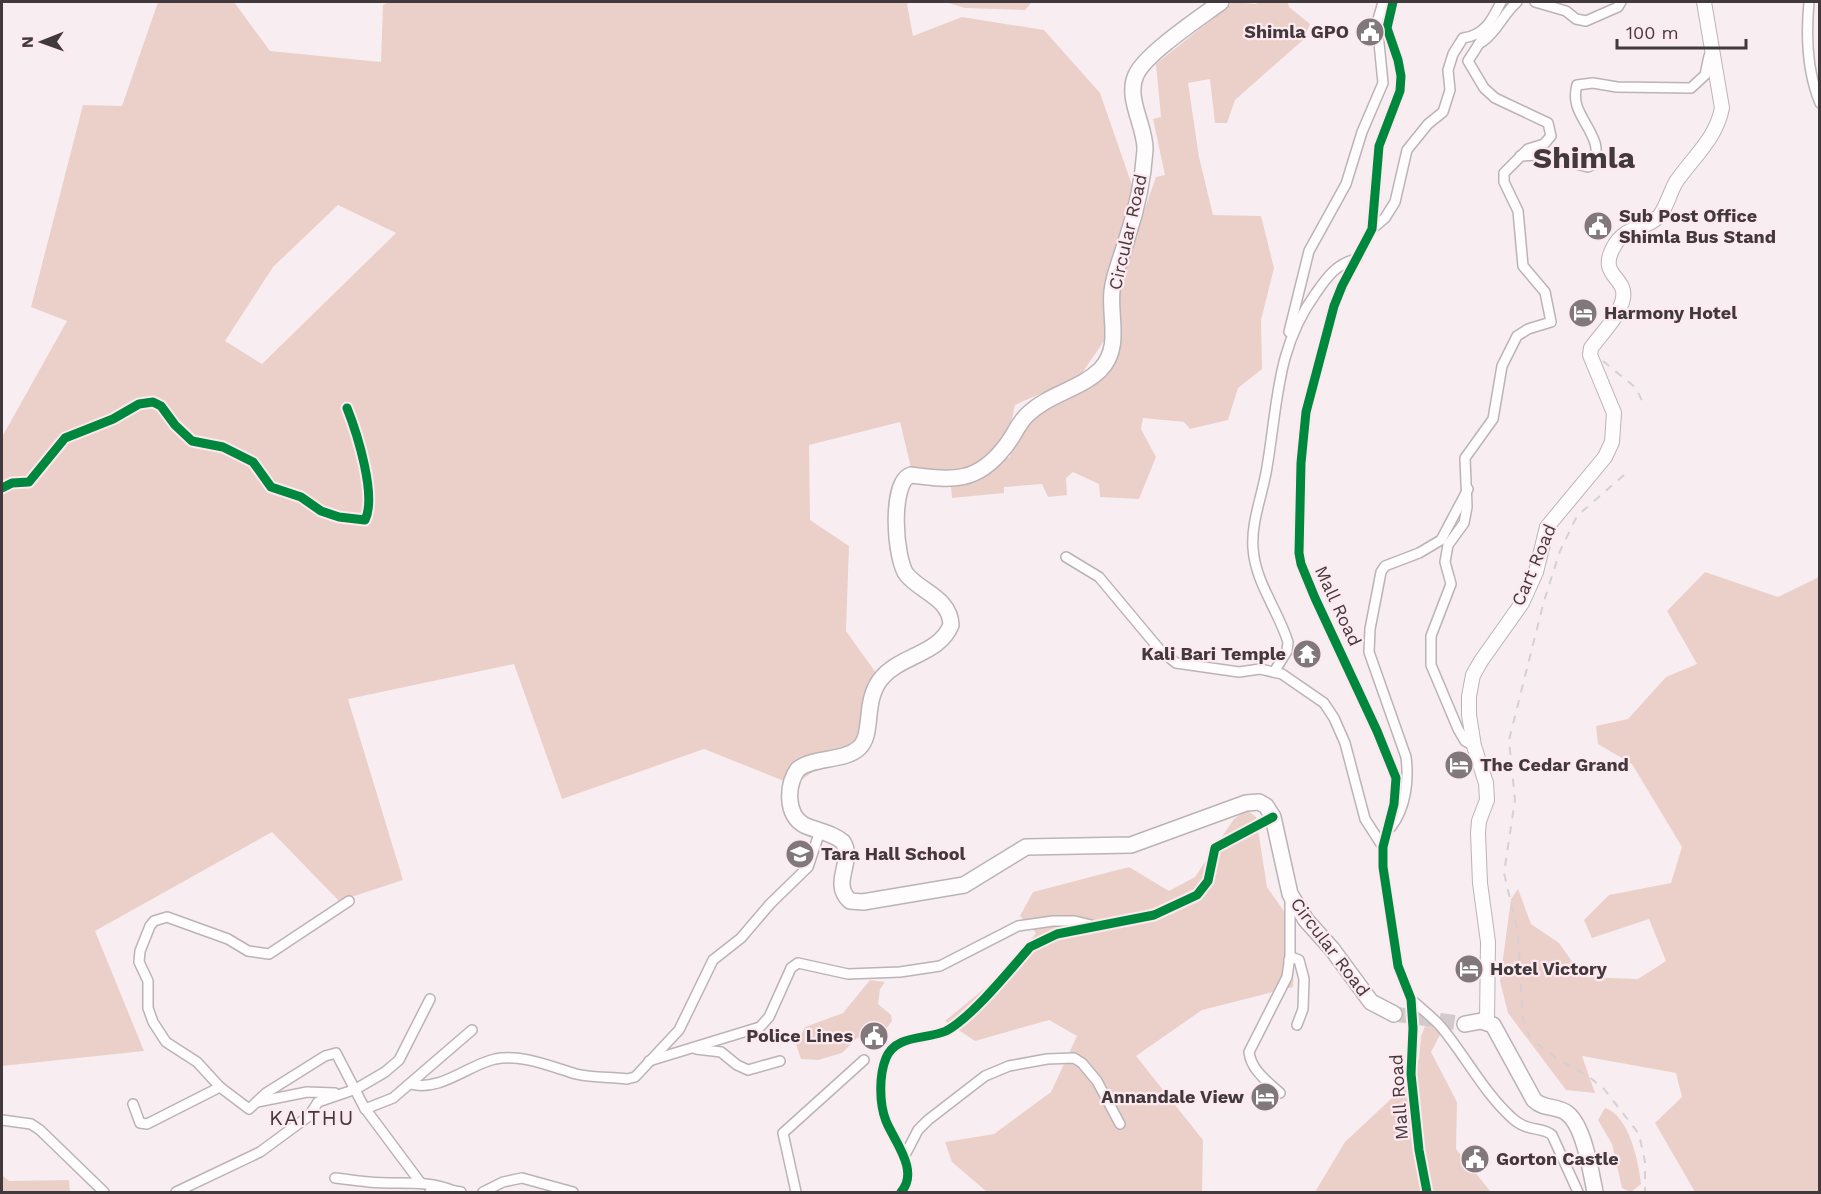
<svg xmlns="http://www.w3.org/2000/svg" width="1821" height="1194" viewBox="0 0 1821 1194" font-family="'Work Sans',sans-serif">
<rect width="100%" height="100%" fill="#f8eef1"/>
<!-- green -->
<g fill="#ebd0ca" fill-rule="evenodd">
<path d="M158 2H234L270 51 381 62 383 5 389 2H909L907 4 913 36 962 17 1044 30 1100 93 1134 191 1106 338 1080 376 1015 405 1005 451 957 474 1010 457 1021 413 1089 381 1116 345 1115 293 1156 177 1165 175 1153 119 1161 117 1156 64 1233 2 1256 4 1258 2H1288L1289 7 1310 24 1303 40 1235 100 1227 123H1215L1210 79 1188 83 1199 157 1213 215 1261 216 1274 268 1261 320 1262 369 1238 388 1228 420 1190 429 1184 422 1143 418 1141 429 1156 457 1139 499 1100 497 1099 484 1073 472 1066 478 1067 495 1048 497 1042 484 1004 487V493L952 498 950 476 912 472 900 422 809 445 810 520 849 546 846 631 879 677 855 742 794 785 704 749 562 799 514 664 348 699 403 880 339 901 272 832 95 931 144 1051 2 1066V437L67 321 31 307 83 105 122 106ZM338 205 396 233 262 364 225 341 273 267Z"/>
<path d="M945 2H1032L1025 10 965 8Z"/>
<path d="M1705 572 1778 597 1819 577V1192H1695L1655 1123 1682 1097 1676 1073 1582 1056 1595 1093 1566 1090 1508 1013 1500 981 1511 899 1518 889 1531 924 1559 943 1583 977 1638 979 1666 961 1649 919 1592 938 1584 920 1609 895 1671 883 1682 847 1632 764 1598 744 1596 726 1628 719 1666 677 1697 664 1667 611Z"/>
<path d="M1247 810 1256 817 1267 887 1295 927 1293 987 1202 1010 1136 1056 1203 1140 1202 1192H987L952 1162 945 1142 994 1134 1051 1092 1077 1036 1049 1020 975 1041 945 1021 1008 969 1036 933 1020 916 1033 892 1129 867 1169 891 1195 877 1234 819Z"/>
<path d="M870 980 885 982 880 989 878 1004 891 1015 892 1021 886 1029 857 1038 842 1053 818 1060 801 1059 796 1044 805 1027 843 1013Z"/>
<path d="M1427 1021 1441 1033 1431 1052 1457 1102 1456 1149 1491 1192H1315L1345 1142 1393 1097 1404 1076 1419 1059 1421 1036Z"/>
<path d="M1605 1108C1629 1115 1639 1163 1641 1184L1631 1192 1622 1188 1612 1144 1598 1120Z"/>
<path d="M2 1175 9 1181 69 1180 70 1192H2Z"/>
</g>
<g fill="none" stroke-linecap="round" stroke-linejoin="round">
<!-- primary-tunnel -->
<path stroke="#d3cacd" stroke-width="15" stroke-dasharray="15 8" stroke-linecap="butt" d="M1394 1014 1465 1024"/>
<!-- street casing -->
<g stroke="#bbb3b6" stroke-width="12">
<g id="street">
<path d="M1393 2 1387 28 1398 60 1401 76 1400 91 1379 146 1372 229 1342 286 1334 306 1306 412 1301 463 1299 553 1301 564 1315 598 1377 731 1396 778 1394 804 1383 847V867L1398 966 1411 999 1413 1028 1411 1074 1419 1150 1427 1192"/>
<path d="M1535 2 1566 11 1576 19 1586 21 1618 7 1621 2"/>
<path d="M1809 2C1806 34 1807 72 1820 103"/>
<path d="M1482 42C1497 32 1503 14 1517 2"/>
<path d="M1520 156 1540 155 1588 167 1596 163C1596 157 1597 149 1595 143 1588 121 1570 109 1577 85L1593 83 1617 87 1691 88 1705 75 1709 56"/>
<path d="M1372 229 1385 218 1395 202 1407 150 1428 124 1443 112 1450 90 1448 70 1453 54 1463 38C1485 36 1493 18 1501 2"/>
<path d="M1289 332 1309 251 1346 184 1362 132 1383 83 1377 23 1383 2"/>
<path d="M2 488 12 483 29 482 65 438 113 419 139 404 153 402 161 406 175 425 192 441 223 447 253 462 271 487 301 497 321 511 339 517 365 520C377 496 357 433 347 408"/>
<path d="M1066 557 1099 577 1160 650 1176 663 1239 672 1260 669 1282 674 1324 703 1334 718 1345 743 1365 819 1383 847"/>
<path d="M1274 672 1287 651 1288 642C1278 610 1255 582 1253 548 1251 521 1263 494 1267 467 1278 403 1276 348 1316 293 1327 277 1337 263 1357 259"/>
<path d="M1474 746 1465 741 1458 729 1431 665V636L1451 584 1445 562 1448 545 1464 523 1467 507 1465 458 1493 419 1502 366 1517 336 1528 329 1551 322 1545 292 1523 266 1518 211 1504 182V173L1528 149 1544 144 1551 136 1548 123 1495 98 1484 88 1468 61 1484 36 1486 27"/>
<path d="M1391 827C1406 808 1409 780 1406 757L1369 652 1370 629 1381 572 1385 566 1419 553 1441 540 1468 489"/>
<path d="M1289 960 1294 958 1299 960 1304 979 1303 1009 1297 1025"/>
<path d="M1411 999C1421 1009 1433 1017 1442 1028 1466 1057 1483 1091 1511 1117 1527 1133 1542 1126 1552 1135L1578 1192"/>
<path d="M696 1049 721 1052 737 1065 748 1070 780 1061"/>
<path d="M649 1061 760 1027 769 1017 791 968 798 963 848 974 900 972 940 966 1018 926 1053 921H1075L1095 926"/>
<path d="M411 1084C440 1092 468 1065 495 1059 523 1054 549 1066 576 1074 592 1078 611 1077 627 1079L635 1077 679 1030 713 960 741 938 770 904 808 867 820 831"/>
<path d="M220 1087 197 1062 166 1042 153 1022 148 1008V981L139 962 140 951 150 926 154 921 167 917 228 939 248 951 269 954 349 901"/>
<path d="M1280 1093C1267 1081 1251 1070 1249 1052L1287 977 1290 956V896"/>
<path d="M257 1102 307 1092 335 1093"/>
<path d="M133 1104 140 1123 147 1124 220 1087 249 1109 266 1093 325 1056 336 1053 364 1107 420 1182"/>
<path d="M365 1109 393 1098 472 1030"/>
<path d="M2 1120 31 1124 40 1130 104 1192"/>
<path d="M904 1157 918 1130 928 1120 985 1076 1009 1066 1047 1059 1074 1058 1082 1063 1097 1081 1120 1124"/>
<path d="M335 1178C346 1179 357 1181 369 1182 399 1185 425 1179 454 1191"/>
<path d="M176 1192 260 1152 309 1116 318 1102 356 1089 385 1072 399 1060 430 999"/>
<path d="M430 1192 441 1189 461 1192"/>
<path d="M483 1192 503 1182 522 1178 573 1192"/>
<path d="M796 1192 783 1133 864 1060"/>
<path d="M901 1192C920 1171 894 1141 886 1121 879 1103 879 1075 886 1058 896 1034 926 1040 946 1031 971 1018 1011 969 1030 947L1057 934 1154 915 1197 895 1208 881 1215 848 1273 817"/>
</g>
</g>
<!-- secondary casing -->
<g stroke="#bbb3b6" stroke-width="16">
<path id="secondary" d="M1487 1022 1488 942 1480 883 1478 833 1479 821 1487 800 1486 783 1474 746 1469 715V696L1473 675 1481 661 1522 603 1536 572 1547 527 1605 457 1612 442 1614 413 1590 355 1591 348C1601 334 1620 316 1623 298 1627 277 1598 276 1613 248 1625 224 1648 230 1660 215 1667 206 1670 192 1676 182 1693 157 1716 139 1722 108L1704 2"/>
</g>
<!-- primary casing -->
<g stroke="#bbb3b6" stroke-width="18">
<g id="primary">
<path d="M1221 2C1201 17 1145 54 1136 75 1125 98 1146 127 1145 150 1143 179 1137 208 1128 235 1123 253 1114 273 1112 291 1109 317 1122 348 1100 370 1079 390 1048 394 1027 415 1017 425 1013 438 1004 448 976 484 951 480 911 475 889 482 895 561 907 575 921 592 950 598 951 625 939 655 899 655 880 680 863 703 874 734 859 748 843 762 816 756 798 769 787 784 785 814 804 825 817 831 833 833 843 842 855 861 830 883 850 901L863 902 964 885 1026 847 1131 845 1246 803 1259 802 1266 806 1273 817 1290 894 1306 920 1332 949 1371 1002 1394 1014"/>
<path d="M1465 1024 1481 1021 1493 1025 1534 1100C1544 1110 1558 1105 1568 1114 1584 1127 1591 1172 1595 1192"/>
</g>
</g>
<!-- street -->
<use href="#street" stroke="#fefcfd" stroke-width="9"/>
<!-- secondary -->
<use href="#secondary" stroke="#fefcfd" stroke-width="14"/>
<!-- primary -->
<use href="#primary" stroke="#fefcfd" stroke-width="15"/>
<!-- rail -->
<g stroke="#d3d1d2" stroke-width="2" stroke-dasharray="8 8" stroke-linecap="butt">
<path d="M1603 361 1636 388 1644 405"/>
<path d="M1624 475 1577 516 1560 551 1544 601 1509 740 1515 800 1504 873 1518 933 1523 1020 1531 1039 1559 1060 1588 1076 1604 1089 1639 1134 1645 1162V1192"/>
</g>
<!-- cycleway casing -->
<g stroke="#fde9ef" stroke-width="13">
<g id="cycleway">
<path d="M1393 2 1387 28 1398 60 1401 76 1400 91 1379 146 1372 229 1342 286 1334 306 1306 412 1301 463 1299 553 1301 564 1315 598 1377 731 1396 778 1394 804 1383 847V867L1398 966 1411 999 1413 1028 1411 1074 1419 1150 1427 1192"/>
<path d="M2 488 12 483 29 482 65 438 113 419 139 404 153 402 161 406 175 425 192 441 223 447 253 462 271 487 301 497 321 511 339 517 365 520C377 496 357 433 347 408"/>
<path d="M901 1192C920 1171 894 1141 886 1121 879 1103 879 1075 886 1058 896 1034 926 1040 946 1031 971 1018 1011 969 1030 947L1057 934 1154 915 1197 895 1208 881 1215 848 1273 817"/>
</g>
</g>
<!-- cycleway -->
<use href="#cycleway" stroke="#00873e" stroke-width="9"/>
</g>
<!-- icons -->
<defs>
<g id="civic-disc" transform="scale(1.5)"><circle r="9.5" fill="#81787b" stroke="#fde9ef"/><path d="M-.6-6.5H3V-4.5H.6V-3L4-1V1h2V6H-6V1h2V-1L-.6-3ZM-1.2 2.5V6h2.4V2.5Z" fill="#fff"/></g>
<g id="hotel-disc" transform="scale(1.5)"><circle r="9.5" fill="#81787b" stroke="#fde9ef"/><path d="M-6-4.5h1.5V1H6V5H4.5V3h-9V5H-6ZM-4 0a1.8 1.8 0 1 1 3.6 0ZM.5 0V-2.5h3Q6-2.5 6 0Z" fill="#fff"/></g>
<g id="temple-disc" transform="scale(1.5)"><circle r="9.5" fill="#81787b" stroke="#fde9ef"/><path d="M0-6L5-2H3V0L6.5 2.5H4V6H1.5V3h-3V6H-4V2.5H-6.5L-3 0V-2H-5Z" fill="#fff"/></g>
<g id="school-disc" transform="scale(1.5)"><circle r="9.5" fill="#81787b" stroke="#fde9ef"/><path d="M0-5L7-2L0 1L-7-2ZM-4 1L0 2.5L4 1V4Q0 6-4 4Z" fill="#fff"/></g>
</defs>
<g fill-rule="evenodd">
<use href="#civic-disc" x="1370" y="32"/>
<use href="#civic-disc" x="1598" y="226"/>
<use href="#hotel-disc" x="1583" y="313"/>
<use href="#temple-disc" x="1307" y="654"/>
<use href="#hotel-disc" x="1459" y="765"/>
<use href="#school-disc" x="800" y="854"/>
<use href="#hotel-disc" x="1469" y="969"/>
<use href="#civic-disc" x="874" y="1036"/>
<use href="#hotel-disc" x="1265" y="1097"/>
<use href="#civic-disc" x="1475" y="1159"/>
</g>
<g text-anchor="middle" stroke-width="4.5" stroke-linejoin="round" paint-order="stroke">
<!-- poi labels -->
<g font-size="18" font-weight="bold" fill="#41393b" stroke="#fde9ef" text-anchor="start">
<text x="1349" y="38" text-anchor="end">Shimla GPO</text>
<text x="1619" y="222">Sub Post Office<tspan x="1619" dy="21">Shimla Bus Stand</tspan></text>
<text x="1604" y="319">Harmony Hotel</text>
<text x="1286" y="660" text-anchor="end">Kali Bari Temple</text>
<text x="1480" y="771">The Cedar Grand</text>
<text x="821" y="860">Tara Hall School</text>
<text x="1490" y="975">Hotel Victory</text>
<text x="853" y="1042" text-anchor="end">Police Lines</text>
<text x="1244" y="1103" text-anchor="end">Annandale View</text>
<text x="1496" y="1165">Gorton Castle</text>
</g>
<!-- street labels -->
<g font-size="18" fill="#41393b" stroke="#fde9ef">
<text transform="translate(1128 232) rotate(-77)" y="6">Circular Road</text>
<text transform="translate(1534 565) rotate(-67)" y="6">Cart Road</text>
<text transform="translate(1338 606) rotate(65)" y="6">Mall Road</text>
<text transform="translate(1330 947) rotate(53)" y="6">Circular Road</text>
<text transform="translate(1399 1097) rotate(-94)" y="6">Mall Road</text>
</g>
<!-- quarter labels -->
<g font-size="21" letter-spacing="1.5" fill="#41393b" stroke="#fde9ef">
<text x="312" y="1125">KAITHU</text>
</g>
<!-- town labels -->
<g font-size="30" font-weight="bold" fill="#41393b" stroke="#fde9ef">
<text x="1584" y="168">Shimla</text>
</g>
</g>
<!-- border -->
<rect width="1821" height="1194" fill="none" stroke="#41393b" stroke-width="6"/>
<!-- north arrow -->
<g transform="translate(42 42) rotate(269)" stroke="#fde9ef" stroke-width="4.5" paint-order="stroke">
<path d="M0-4.5L10 22L0 15L-10 22Z" fill="#41393b"/>
<text y="-9" font-size="16" font-weight="bold" text-anchor="middle" fill="#41393b">N</text>
</g>
<!-- scale -->
<path d="M1617 39v9h129v-9" fill="none" stroke="#41393b" stroke-width="3"/>
<text x="1626" y="39" font-size="18" fill="#41393b" stroke="#fde9ef" stroke-width="4.5" paint-order="stroke">100 m</text>
</svg>
